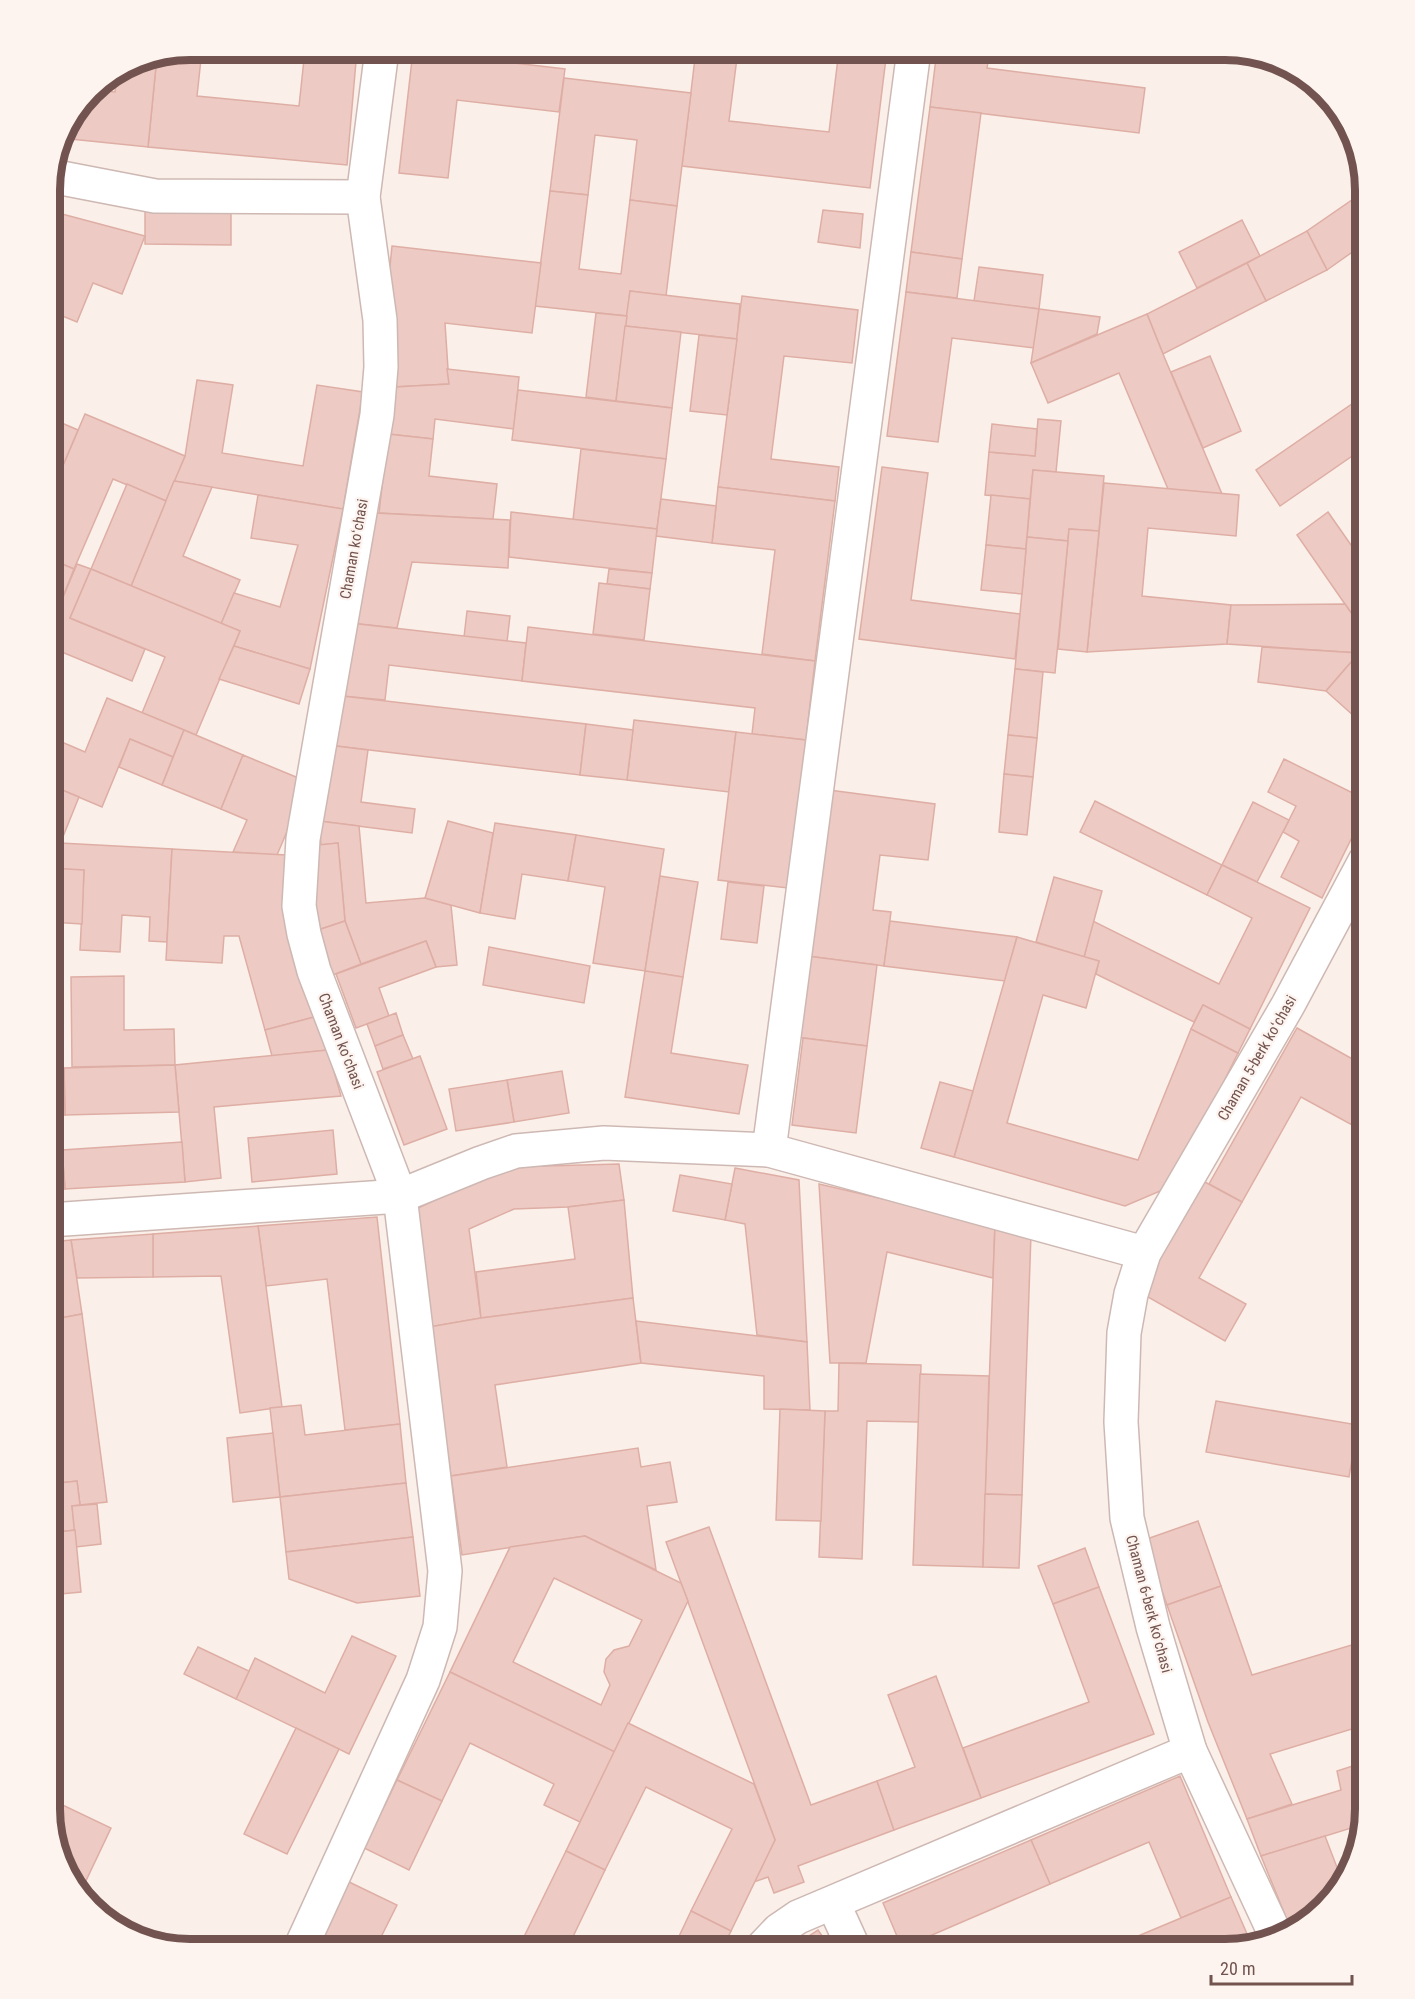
<svg xmlns="http://www.w3.org/2000/svg" width="1415" height="1999" viewBox="0 0 1415 1999" font-family="'Roboto Condensed',sans-serif">
<style>
.building{fill:#edcac3;stroke:#deaea5;stroke-width:1.5;fill-rule:evenodd}
.lines{fill:none;stroke-linecap:round;stroke-linejoin:round}
.minor-casing{stroke:#ceb8b3;stroke-width:36}
.minor{stroke:#fff;stroke-width:33}
.labels{text-anchor:middle;dominant-baseline:central;stroke-width:4.5;stroke-linejoin:round;paint-order:stroke}
.street-label{font-size:15px;fill:#72534f;stroke:#fdf4ef}
.rim{fill:none;stroke:#72534f;stroke-width:8}
</style>
<rect width="100%" height="100%" fill="#faf0e9"/>
<!-- building -->
<g class="building">
<polygon points="190,50 202,50 197,96 299,106 305,50 357,50 347,165 148,147 157,56"/>
<polygon points="696,50 738,50 729,121 829,132 839,50 887,50 870,188 682,166"/>
<polygon points="937,50 990,50 987,68 1145,88 1139,133 930,107"/>
<polygon points="413,51 565,69 559,112 457,100 448,178 399,173"/>
<polygon points="157,56 148,147 61,138 64,128 93,90 115,92 117,72 136,60"/>
<polygon points="564,78 691,93 677,206 630,200 637,140 595,135 588,195 550,191"/>
<polygon points="930,107 981,113 962,259 911,252"/>
<polygon points="550,191 588,195 579,269 621,274 630,200 677,206 666,296 630,291 627,316 535,306"/>
<polygon points="1365,191 1365,243 1327,270 1307,231"/>
<polygon points="145,202 231,210 231,245 145,244"/>
<polygon points="823,210 863,214 860,248 818,242"/>
<polygon points="50,211 62,214 50,244"/>
<polygon points="62,214 145,236 122,294 93,283 77,322 60,315 51,335 50,334 50,244"/>
<polygon points="1242,220 1260,256 1197,288 1179,252"/>
<polygon points="1307,231 1327,270 1266,301 1247,263"/>
<polygon points="392,246 541,263 532,333 445,323 449,384 394,387 389,276"/>
<polygon points="911,252 962,259 957,298 906,292"/>
<polygon points="1247,263 1266,301 1163,354 1147,314"/>
<polygon points="979,267 1043,275 1039,309 974,301"/>
<polygon points="630,291 740,304 737,339 625,326"/>
<polygon points="906,292 1039,309 1034,348 952,338 938,442 887,436"/>
<polygon points="742,296 858,310 852,363 784,356 771,459 839,467 835,501 718,487"/>
<polygon points="1039,309 1100,317 1097,334 1031,363"/>
<polygon points="596,313 627,316 616,401 586,397"/>
<polygon points="1147,314 1163,354 1222,494 1168,489 1119,373 1048,403 1031,363"/>
<polygon points="625,326 681,332 672,408 616,401"/>
<polygon points="699,335 737,339 727,415 690,411"/>
<polygon points="1210,356 1241,431 1203,448 1171,372"/>
<polygon points="447,369 519,377 514,429 435,419 433,439 388,434 394,387 449,384"/>
<polygon points="197,380 233,385 222,453 303,466 317,385 363,392 343,509 174,481 185,456"/>
<polygon points="518,390 672,408 666,459 512,440"/>
<polygon points="1365,395 1365,447 1280,506 1256,470"/>
<polygon points="85,414 185,456 166,501 113,479 74,569 50,559 50,496"/>
<polygon points="50,418 78,430 64,463 50,458"/>
<polygon points="1038,419 1061,421 1056,472 1033,470 1030,499 985,495 989,452 1035,456"/>
<polygon points="992,424 1037,429 1035,456 989,452"/>
<polygon points="388,434 433,439 429,476 497,484 493,519 379,513"/>
<polygon points="581,449 666,459 657,529 573,520"/>
<polygon points="882,467 928,473 911,600 1020,614 1015,659 859,639"/>
<polygon points="1033,470 1104,476 1099,531 1069,529 1068,541 1027,537"/>
<polygon points="174,481 212,487 183,556 240,580 221,624 131,586"/>
<polygon points="1104,483 1239,495 1236,536 1148,528 1142,596 1231,605 1227,644 1087,652"/>
<polygon points="127,484 166,501 131,586 91,569"/>
<polygon points="718,487 835,501 815,661 762,654 775,550 712,543"/>
<polygon points="258,495 343,509 310,669 234,646 240,631 221,624 234,593 280,607 298,545 251,538"/>
<polygon points="991,495 1030,499 1026,549 986,545"/>
<polygon points="661,499 716,506 712,543 656,536"/>
<polygon points="511,512 657,529 652,573 509,557"/>
<polygon points="1328,512 1365,565 1365,633 1297,535"/>
<polygon points="376,513 510,520 508,568 412,562 397,628 350,623"/>
<polygon points="1069,529 1099,531 1087,652 1058,649"/>
<polygon points="1027,537 1068,541 1055,673 1015,669"/>
<polygon points="986,545 1026,549 1022,594 981,590"/>
<polygon points="50,559 74,569 61,602 50,597"/>
<polygon points="77,564 91,569 70,618 145,649 132,681 57,650 50,667 50,597 61,602"/>
<polygon points="91,569 240,631 196,735 142,713 165,657 70,618"/>
<polygon points="609,569 652,573 650,589 607,584"/>
<polygon points="599,583 650,589 644,640 593,634"/>
<polygon points="1345,604 1365,633 1359,653 1227,644 1231,605"/>
<polygon points="467,611 510,616 507,642 464,637"/>
<polygon points="350,623 526,643 522,681 389,665 385,700 342,696"/>
<polygon points="528,627 815,661 806,740 752,734 755,708 522,681"/>
<polygon points="234,646 310,669 299,704 219,679"/>
<polygon points="1262,647 1359,653 1326,691 1258,682"/>
<polygon points="1359,653 1365,659 1365,706 1355,717 1326,691"/>
<polygon points="1015,669 1043,672 1037,738 1008,735"/>
<polygon points="342,696 586,724 580,775 336,746"/>
<polygon points="107,698 184,730 173,757 130,739 102,807 50,785 50,737 85,752"/>
<polygon points="634,720 736,732 729,792 627,780"/>
<polygon points="586,724 633,730 627,780 580,775"/>
<polygon points="184,730 243,755 221,809 162,785"/>
<polygon points="736,732 806,740 788,888 718,880"/>
<polygon points="1008,735 1037,738 1033,777 1004,774"/>
<polygon points="130,739 173,757 162,785 119,767"/>
<polygon points="328,745 368,750 361,802 415,809 412,833 319,821"/>
<polygon points="243,755 308,782 277,855 233,852 247,820 221,809"/>
<polygon points="1284,759 1365,799 1365,811 1322,898 1281,877 1299,841 1283,832 1296,806 1268,792"/>
<polygon points="1004,774 1033,777 1027,835 999,832"/>
<polygon points="50,785 79,797 50,869"/>
<polygon points="829,790 935,804 928,860 880,855 873,910 891,912 884,966 807,956"/>
<polygon points="1095,801 1222,865 1207,895 1080,832"/>
<polygon points="1253,802 1289,820 1257,882 1222,865"/>
<polygon points="319,821 359,826 366,903 425,898 451,905 457,965 436,967 426,941 361,964 345,921 338,843 321,845"/>
<polygon points="448,821 493,833 480,913 425,898"/>
<polygon points="495,823 576,835 568,881 522,874 515,919 480,913"/>
<polygon points="576,835 664,849 645,971 593,963 605,887 568,881"/>
<polygon points="60,843 172,849 167,942 149,941 150,917 122,915 120,952 80,950 84,870 50,869"/>
<polygon points="338,843 345,921 315,931 307,846"/>
<polygon points="172,849 286,855 283,889 318,1016 265,1030 239,936 224,936 222,963 166,960"/>
<polygon points="1222,865 1310,908 1250,1029 1203,1005 1194,1022 1096,974 1099,961 1084,957 1093,921 1219,984 1252,918 1207,895"/>
<polygon points="50,868 84,870 82,924 50,922"/>
<polygon points="660,876 698,882 683,977 645,971"/>
<polygon points="1054,877 1102,891 1084,957 1036,942"/>
<polygon points="728,882 764,886 757,943 721,939"/>
<polygon points="345,921 361,964 325,978 315,931"/>
<polygon points="890,921 1017,937 1005,981 884,966"/>
<polygon points="1017,937 1099,961 1086,1008 1043,995 1007,1123 1138,1160 1191,1029 1238,1053 1172,1186 1125,1206 954,1157"/>
<polygon points="426,941 436,967 379,988 389,1016 356,1028 336,974"/>
<polygon points="489,947 590,966 584,1003 483,985"/>
<polygon points="807,956 877,965 867,1046 796,1037"/>
<polygon points="645,971 683,977 671,1053 748,1065 739,1114 625,1097"/>
<polygon points="124,976 124,1030 174,1029 175,1065 72,1067 71,977"/>
<polygon points="1203,1005 1250,1029 1238,1053 1191,1029"/>
<polygon points="396,1013 403,1035 375,1046 367,1024"/>
<polygon points="318,1016 328,1050 272,1056 265,1030"/>
<polygon points="1297,1028 1365,1066 1365,1107 1354,1126 1301,1097 1242,1202 1209,1184"/>
<polygon points="403,1035 413,1059 383,1069 375,1046"/>
<polygon points="803,1038 867,1046 856,1133 792,1125"/>
<polygon points="328,1050 341,1096 214,1107 221,1178 185,1182 175,1065"/>
<polygon points="420,1056 447,1129 404,1145 377,1072"/>
<polygon points="175,1065 179,1112 65,1115 64,1068"/>
<polygon points="50,1068 64,1068 65,1115 50,1115"/>
<polygon points="562,1071 569,1113 514,1122 507,1080"/>
<polygon points="507,1080 514,1122 456,1131 449,1089"/>
<polygon points="940,1082 973,1091 954,1157 921,1148"/>
<polygon points="1365,1107 1365,1131 1354,1126"/>
<polygon points="333,1130 337,1174 252,1182 248,1138"/>
<polygon points="182,1142 185,1182 65,1189 62,1150"/>
<polygon points="50,1150 62,1150 65,1189 50,1190"/>
<polygon points="619,1164 624,1200 568,1207 514,1209 469,1229 481,1318 429,1327 412,1211 504,1167"/>
<polygon points="735,1168 799,1180 807,1342 757,1335 745,1224 725,1220"/>
<polygon points="680,1175 732,1184 725,1220 673,1211"/>
<polygon points="1203,1181 1242,1202 1199,1278 1246,1304 1225,1341 1141,1293"/>
<polygon points="819,1184 995,1225 993,1278 887,1252 866,1363 830,1363"/>
<polygon points="624,1200 633,1298 481,1318 476,1272 575,1259 568,1207"/>
<polygon points="377,1217 400,1424 345,1430 327,1279 266,1286 258,1226"/>
<polygon points="995,1225 1031,1234 1022,1495 985,1494"/>
<polygon points="258,1226 282,1407 240,1413 221,1276 153,1277 153,1234"/>
<polygon points="153,1234 153,1277 77,1278 71,1240"/>
<polygon points="71,1240 82,1314 50,1320 50,1242"/>
<polygon points="633,1298 641,1363 495,1385 507,1467 451,1476 429,1327 481,1318"/>
<polygon points="82,1314 107,1502 80,1505 77,1481 50,1484 50,1320"/>
<polygon points="636,1321 807,1342 810,1410 764,1409 764,1376 641,1363"/>
<polygon points="839,1363 921,1365 919,1422 867,1421 862,1559 819,1557 825,1411 838,1411"/>
<polygon points="920,1374 989,1376 983,1567 913,1565"/>
<polygon points="1216,1401 1358,1425 1349,1477 1206,1452"/>
<polygon points="301,1405 305,1435 400,1424 406,1483 280,1497 270,1408"/>
<polygon points="780,1409 825,1411 821,1521 776,1520"/>
<polygon points="273,1433 280,1497 233,1502 227,1438"/>
<polygon points="638,1448 641,1467 670,1462 677,1502 647,1506 656,1570 585,1536 462,1555 451,1476"/>
<polygon points="77,1481 80,1505 72,1506 75,1530 50,1533 50,1484"/>
<polygon points="406,1483 413,1537 286,1552 280,1497"/>
<polygon points="985,1494 1022,1495 1019,1568 983,1567"/>
<polygon points="97,1504 101,1544 76,1547 72,1506"/>
<polygon points="1198,1521 1221,1586 1167,1605 1144,1540"/>
<polygon points="709,1527 811,1805 877,1781 894,1830 798,1866 804,1882 774,1893 768,1877 754,1882 775,1840 666,1542"/>
<polygon points="75,1530 81,1592 50,1595 50,1533"/>
<path d="M585,1536L681,1583L688,1601L615,1752L450,1672L510,1547ZM554,1578L642,1620L629,1646L614,1650L606,1659L604,1672L610,1685L601,1705L513,1662Z"/>
<polygon points="413,1537 420,1596 357,1603 289,1579 286,1552"/>
<polygon points="1085,1548 1099,1587 1053,1604 1038,1566"/>
<polygon points="1221,1586 1252,1675 1365,1641 1365,1725 1270,1754 1292,1804 1247,1819 1208,1722 1167,1605"/>
<polygon points="1099,1587 1154,1734 981,1798 963,1748 1089,1702 1053,1604"/>
<polygon points="352,1636 396,1656 349,1754 236,1699 255,1658 325,1693"/>
<polygon points="198,1647 249,1671 236,1699 184,1674"/>
<polygon points="450,1672 615,1752 580,1822 544,1805 554,1784 470,1743 442,1801 397,1780"/>
<polygon points="936,1676 981,1798 894,1830 877,1781 915,1767 888,1695"/>
<polygon points="628,1723 754,1784 775,1840 731,1931 691,1911 732,1829 646,1787 605,1870 566,1851"/>
<polygon points="296,1728 339,1749 287,1854 244,1834"/>
<polygon points="1365,1762 1365,1810 1361,1825 1261,1856 1247,1819 1341,1790 1337,1771"/>
<polygon points="1180,1776 1231,1897 1181,1918 1149,1842 1050,1884 1031,1840"/>
<polygon points="397,1780 442,1801 409,1870 364,1848"/>
<polygon points="50,1799 111,1828 83,1887 68,1880 50,1810"/>
<polygon points="1325,1836 1343,1883 1296,1931 1292,1932 1261,1856"/>
<polygon points="1031,1840 1050,1884 902,1948 883,1903"/>
<polygon points="566,1851 605,1870 567,1949 518,1949"/>
<polygon points="347,1881 397,1905 375,1949 314,1949"/>
<polygon points="1231,1897 1251,1943 1226,1949 1107,1949"/>
<polygon points="691,1911 731,1931 722,1949 673,1949"/>
<polygon points="818,1930 831,1949 789,1949"/>
</g>
<g class="lines">
<defs>
<g id="minor">
<polyline points="51,176 155,196 363,197"/>
<polyline points="769,1150 914,50"/>
<polyline points="50,1220 400,1196 481,1163 516,1151 604,1143 769,1150 1144,1253"/>
<polyline points="833,1903 854,1949"/>
<polyline points="1276,1936 1190,1751 1153,1627 1127,1518 1121,1422 1124,1333 1131,1294 1144,1253 1288,1005 1365,861"/>
<polyline points="300,1949 423,1680 440,1627 445,1571 400,1196 314,971 304,934 299,906 303,839 377,415 381,367 380,320 363,197 382,50"/>
<polyline points="761,1949 779,1930 798,1917 1190,1751"/>
</g>
</defs>
<!-- minor casing -->
<use href="#minor" class="minor-casing"/>
<!-- minor -->
<use href="#minor" class="minor"/>
</g>
<g class="labels">
<!-- street labels -->
<g class="street-label">
<text transform="translate(354 549) rotate(-80)">Chaman koʻchasi</text>
<text transform="translate(341 1041) rotate(69)">Chaman koʻchasi</text>
<text transform="translate(1257 1058) rotate(-60)">Chaman 5-berk koʻchasi</text>
<text transform="translate(1149 1604) rotate(75)">Chaman 6-berk koʻchasi</text>
</g>
</g>
<!-- crop -->
<path d="M0 0H1415V1999H0ZM190 60H1225A130 130 0 0 1 1355 190V1809A130 130 0 0 1 1225 1939H190A130 130 0 0 1 60 1809V190A130 130 0 0 1 190 60Z" fill="#fdf4ef" fill-rule="evenodd"/>
<path class="rim" d="M190 60H1225A130 130 0 0 1 1355 190V1809A130 130 0 0 1 1225 1939H190A130 130 0 0 1 60 1809V190A130 130 0 0 1 190 60Z"/>
<!-- scale -->
<path d="M1211 1975v9h141v-9" fill="none" stroke="#72534f" stroke-width="3"/>
<text x="1220" y="1975" font-size="18" fill="#72534f" stroke="#fdf4ef" stroke-width="4.5" paint-order="stroke">20 m</text>
</svg>
